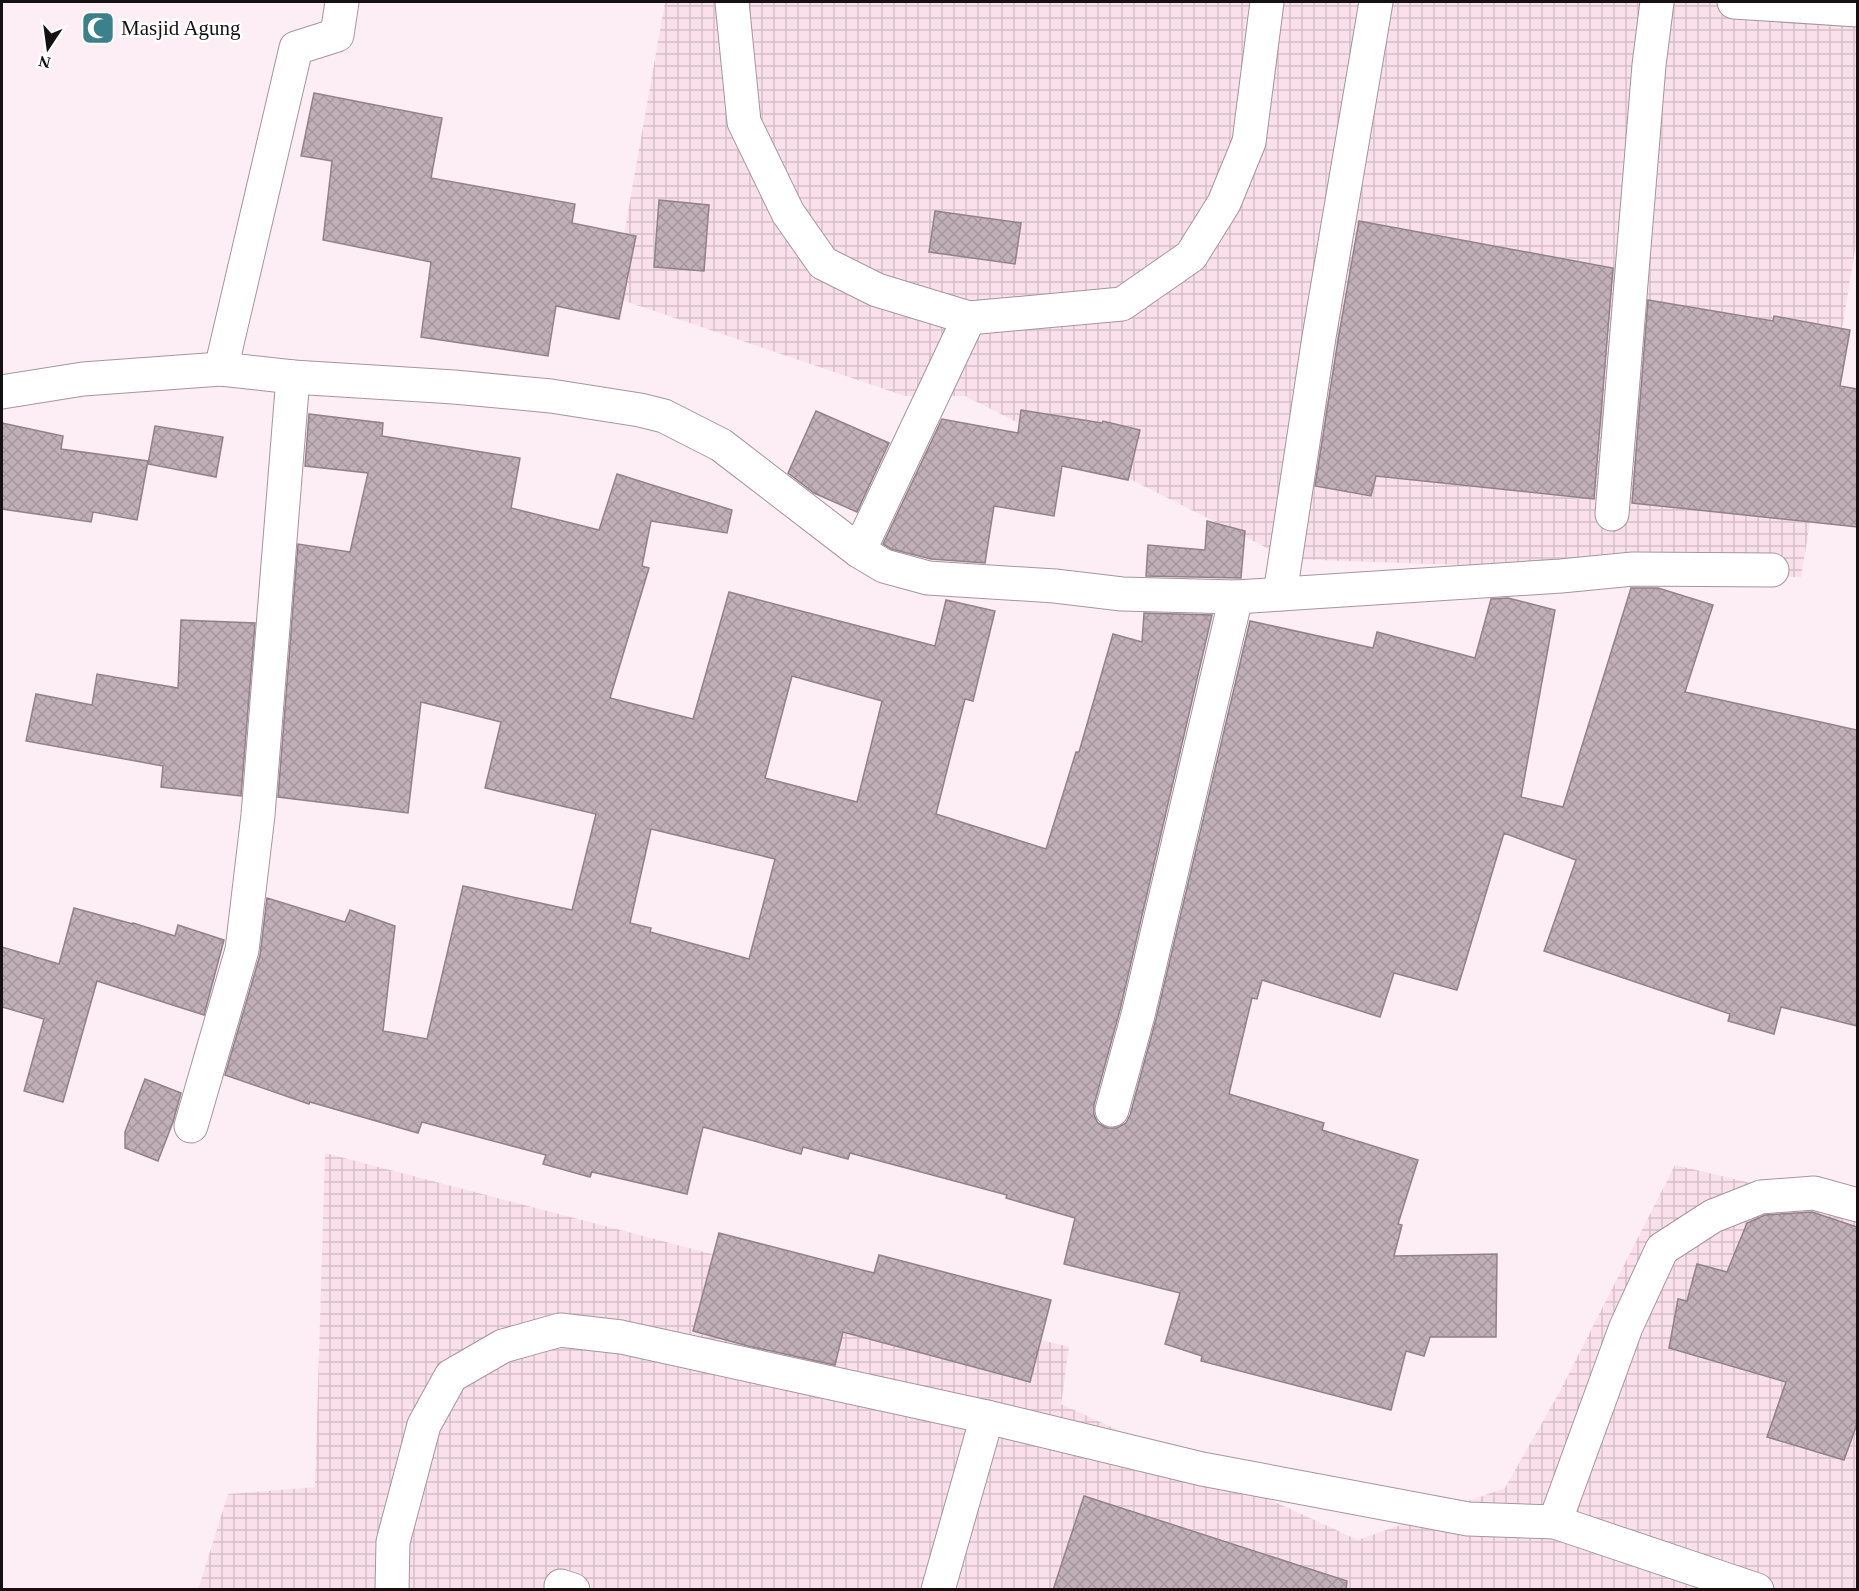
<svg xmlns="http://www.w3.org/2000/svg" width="1859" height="1591" viewBox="0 0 1859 1591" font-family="'Times New Roman',serif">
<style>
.industrial{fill:url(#industrial-grid)}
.building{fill:url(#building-cross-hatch);stroke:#928189;stroke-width:1.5;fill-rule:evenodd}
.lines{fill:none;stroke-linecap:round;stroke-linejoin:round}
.minor-casing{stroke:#a5959c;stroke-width:35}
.highway-casing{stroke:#a5959c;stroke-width:35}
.minor{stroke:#fff;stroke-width:33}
.highway{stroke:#fff;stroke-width:33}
.labels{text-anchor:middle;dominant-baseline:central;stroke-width:5;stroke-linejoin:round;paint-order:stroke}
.poi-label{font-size:21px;fill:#151012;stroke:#fff;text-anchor:start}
</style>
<defs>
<pattern id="industrial-grid" width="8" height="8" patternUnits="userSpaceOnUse" patternTransform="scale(1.5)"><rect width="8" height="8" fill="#fae0eb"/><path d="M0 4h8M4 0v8" fill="none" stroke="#d5bfc8"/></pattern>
<pattern id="building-cross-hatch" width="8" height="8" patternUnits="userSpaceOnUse" patternTransform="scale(1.5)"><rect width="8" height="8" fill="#c0afb7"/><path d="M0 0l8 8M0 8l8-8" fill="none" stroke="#a4969c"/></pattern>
</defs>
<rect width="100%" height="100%" fill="#fdeef5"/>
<!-- industrial -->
<g class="industrial">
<polygon points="665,2 1857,2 1857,238 1801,577 1289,559 965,396 905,396 613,297"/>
<polygon points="325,1153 1069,1347 1061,1404 1358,1540 1505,1488 1559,1393 1675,1165 1857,1208 1857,1589 198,1590 228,1494 315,1487"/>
</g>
<!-- building -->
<g class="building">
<polygon points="314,93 442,118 431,178 575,204 572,223 636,236 619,319 556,306 548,356 421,337 431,262 323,240 332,161 301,156"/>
<polygon points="659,200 709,205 704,271 654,267"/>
<polygon points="935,211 1021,223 1015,264 929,252"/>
<polygon points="1359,221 1613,268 1594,499 1376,476 1371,496 1315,486 1338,340"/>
<polygon points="1648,300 1773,321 1774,316 1850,330 1840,386 1857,389 1857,527 1632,503"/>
<polygon points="1021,410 1102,423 1103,421 1140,430 1128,480 1062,466 1054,516 994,506 985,563 931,559 891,549 883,544 942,419 1018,433"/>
<polygon points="816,411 889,443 857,512 814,493 788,473"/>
<path d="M309,414L383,423L382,436L520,458L511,508L599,530L617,474L732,510L727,533L651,521L642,566L649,568L610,698L693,719L729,592L935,646L946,600L995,611L973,701L965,699L936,814L1046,849L1076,752H1079L1113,634L1142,642L1144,613L1212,615L1120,1010L1094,1105V1115L1098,1123L1107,1128H1117L1126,1123L1130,1115L1156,1019L1250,621L1373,648L1377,632L1475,658L1491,599L1508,598L1555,610L1521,797L1563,807L1631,588H1658L1713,605L1685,692L1857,730V1026L1781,1007L1774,1034L1728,1021L1730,1014L1544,951L1576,860L1504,833L1457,990L1394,973L1380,1017L1262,980L1257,999L1252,998L1229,1094L1324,1123L1322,1130L1418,1160L1398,1224L1402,1225L1394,1256L1497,1254L1496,1337H1430L1424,1356L1406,1351L1391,1410L1201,1361L1202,1356L1165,1344L1180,1293L1064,1264L1075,1218L1006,1198L1007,1195L850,1153L848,1159L803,1147L801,1154L703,1127L687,1194L592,1172L590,1177L543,1164L546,1155L422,1122L418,1133L310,1102L309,1104L225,1075L260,955L267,898L345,922L350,910L395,926L383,1031L427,1039L463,886L572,910L596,814L485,788L501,722L421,702L408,813L278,797L298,544L350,552L368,473L305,466ZM792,676L882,701L857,802L765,778ZM651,829L775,859L749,959L650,932L651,928L630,923Z"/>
<polygon points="2,423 63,436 61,449 148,461 137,520 93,512 91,522 2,509"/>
<polygon points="155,426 223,437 216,477 148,464"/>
<polygon points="1207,521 1245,531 1241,578 1146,576 1148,545 1205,550"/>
<polygon points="181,620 255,623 241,796 161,787 163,766 26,741 36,694 92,705 97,674 178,688"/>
<polygon points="74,908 133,924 133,923 175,936 178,925 224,940 204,1015 97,981 63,1102 24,1091 44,1019 2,1007 2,947 59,964"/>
<polygon points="145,1079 181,1093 173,1122 158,1161 125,1148 125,1132"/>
<polygon points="1812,1212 1857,1227 1857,1424 1844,1460 1767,1437 1786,1382 1669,1348 1678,1299 1687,1301 1697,1264 1727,1272 1747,1223 1765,1215"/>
<polygon points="719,1233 874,1273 879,1255 1051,1300 1030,1382 843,1332 835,1365 748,1346 693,1331"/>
<polygon points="1084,1496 1347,1581 1346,1590 1053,1590"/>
</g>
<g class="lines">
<defs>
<g id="minor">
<polyline points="732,2 744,122 788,213 823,263 877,290 969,318 1122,304 1191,256 1224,203 1249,142 1267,2"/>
<polyline points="221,369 296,48 337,35 342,2"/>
<polyline points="2,392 83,379 221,369 293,377 454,387 551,396 640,410 664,416 721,445 859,551 884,566 928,578 1055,586 1122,594 1236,597 1561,576 1633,569 1772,570"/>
<polyline points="1612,514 1649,65 1657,2"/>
<polyline points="859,551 969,318"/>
<polyline points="1280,594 1319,337 1376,2"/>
<polyline points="1112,1110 1138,1015 1236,597"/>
<polyline points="191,1126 242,950 258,815 293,377"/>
<polyline points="1555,1522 1626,1327 1662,1249 1713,1216 1761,1197 1814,1193 1858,1205"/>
<polyline points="561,1586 573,1590"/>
<polyline points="392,1590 393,1542 424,1425 451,1376 503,1346 560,1330 621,1337 987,1417 1202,1469 1468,1519 1555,1522 1757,1590"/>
<polyline points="938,1590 987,1417"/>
</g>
<polyline id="highway" points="1734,2 1858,10"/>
</defs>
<!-- minor casing -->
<use href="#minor" class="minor-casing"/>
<!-- highway casing -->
<use href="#highway" class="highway-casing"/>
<!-- minor -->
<use href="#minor" class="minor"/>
<!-- highway -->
<use href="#highway" class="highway"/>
</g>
<!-- icons -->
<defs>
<symbol id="mosque-square" viewBox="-11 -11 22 22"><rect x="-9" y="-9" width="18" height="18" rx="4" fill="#3a818b" stroke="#fff"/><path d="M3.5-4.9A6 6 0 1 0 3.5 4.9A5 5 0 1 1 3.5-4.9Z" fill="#fff"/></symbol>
</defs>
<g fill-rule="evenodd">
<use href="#mosque-square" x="79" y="9" width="38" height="38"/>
</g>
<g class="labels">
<!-- poi labels -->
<g class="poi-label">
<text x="121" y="28">Masjid Agung</text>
</g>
</g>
<!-- border -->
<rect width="1859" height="1591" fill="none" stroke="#151012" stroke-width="6"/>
<!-- north arrow -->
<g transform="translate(48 48) rotate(193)" stroke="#ffffff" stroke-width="4.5" paint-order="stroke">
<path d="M0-4.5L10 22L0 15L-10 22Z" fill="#151012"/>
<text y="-9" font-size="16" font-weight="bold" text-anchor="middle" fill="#151012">N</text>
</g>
</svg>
